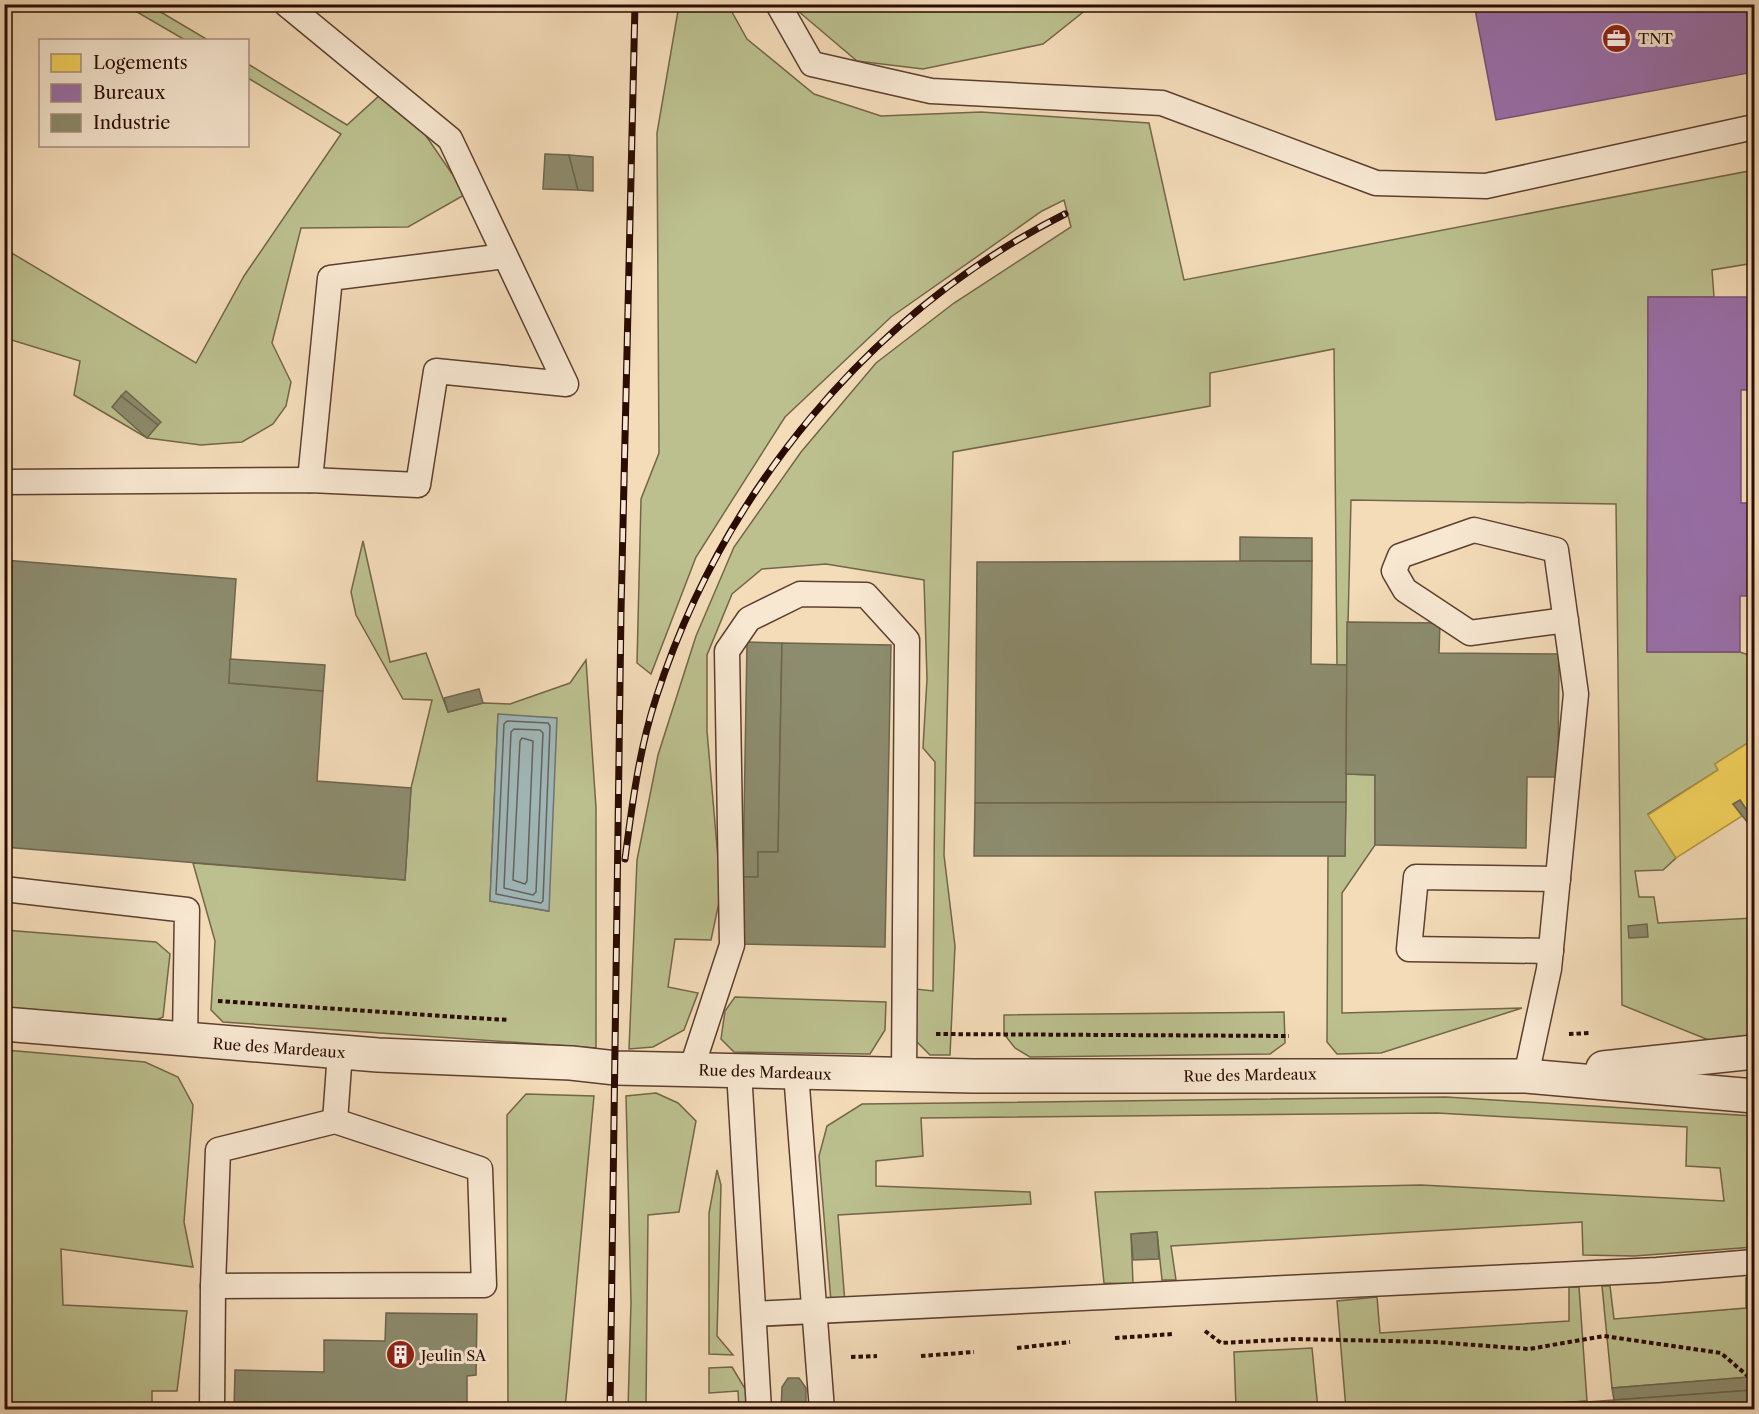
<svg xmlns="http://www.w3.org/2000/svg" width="1759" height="1414" viewBox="0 0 1759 1414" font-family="'Libre Caslon Text',serif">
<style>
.green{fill:#bcc08f;stroke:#736648;stroke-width:1.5;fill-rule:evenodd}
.water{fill:#a0b9ba;stroke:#717370;stroke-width:1.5}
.homes{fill:#f6d55c;stroke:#b99840;stroke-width:1.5}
.offices{fill:#9970ab;stroke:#785278;stroke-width:1.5}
.industry{fill:#8c8c6e;stroke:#6f654d;stroke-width:1.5}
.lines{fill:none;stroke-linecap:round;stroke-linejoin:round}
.shore{stroke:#65625d;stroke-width:1.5}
.service-casing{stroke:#5c3f2e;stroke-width:27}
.minor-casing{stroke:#5c3f2e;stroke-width:36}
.path{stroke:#2a0b00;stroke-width:4;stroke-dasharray:4.5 3;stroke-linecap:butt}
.service{stroke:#f8e8d2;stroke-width:24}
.minor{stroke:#f8e8d2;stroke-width:33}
.rail-casing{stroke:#2a0b00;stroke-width:7}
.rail{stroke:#f8e8d2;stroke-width:4.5;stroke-dasharray:14;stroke-linecap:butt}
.labels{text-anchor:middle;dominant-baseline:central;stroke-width:6;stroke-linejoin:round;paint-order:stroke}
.poi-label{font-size:15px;fill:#2a0b00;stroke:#f8e8d2;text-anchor:start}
.street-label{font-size:15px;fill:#2a0b00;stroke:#f8e8d2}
</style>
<rect width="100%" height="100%" fill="#f4dcb9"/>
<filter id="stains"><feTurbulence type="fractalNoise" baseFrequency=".00333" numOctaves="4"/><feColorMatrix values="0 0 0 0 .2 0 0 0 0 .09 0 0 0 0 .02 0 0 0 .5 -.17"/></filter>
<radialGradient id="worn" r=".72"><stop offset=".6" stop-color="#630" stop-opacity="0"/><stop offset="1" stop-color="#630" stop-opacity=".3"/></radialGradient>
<!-- green -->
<g class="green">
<polygon points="125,5 149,5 208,40 185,40"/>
<polygon points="679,5 728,5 747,39 814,94 881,116 981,112 1149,123 1184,280 1754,170 1754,263 1712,270 1714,297 1648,297 1647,652 1740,652 1754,657 1754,739 1715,764 1718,770 1648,814 1676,858 1663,870 1635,871 1639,897 1654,897 1658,923 1754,918 1754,1040 1716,1043 1622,1005 1616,504 1351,500 1347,665 1337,665 1334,349 1210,373 1210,406 953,452 944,855 955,946 950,1055 930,1055 916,1041 916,989 933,991 935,762 923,748 927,679 924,580 826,564 762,569 732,594 707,655 707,731 721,893 711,940 675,939 668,987 698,993 684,1030 653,1047 629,1049 637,860 658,755 696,636 734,547 801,452 876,363 954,303 1071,227 1064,200 1042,211 891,317 785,417 696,557 651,674 637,663 641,499 659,453 657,133"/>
<polygon points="825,5 825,4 1092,5 1043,44 923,69 857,61 798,11"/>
<polygon points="248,64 347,125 391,85 466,194 408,227 301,228 272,343 291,382 286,406 273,424 242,442 201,445 147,438 74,395 80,361 5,338 5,249 196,363 244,276 341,134 248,78"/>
<path d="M363,541L390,662L426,653L448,712L483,703L510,704L570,683L586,660L596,808V1048L223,1022L211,1010L215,941L193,863L405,880L411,788L432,700L403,699L356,615L351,592ZM498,715L556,718L548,911L490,901Z"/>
<polygon points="1346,774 1375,775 1375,845 1342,893 1342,1013 1522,1008 1381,1053 1337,1054 1327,1042 1328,856 1345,856"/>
<polygon points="4,930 156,942 170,954 163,1017 150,1023 5,1007"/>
<polygon points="735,997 886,1002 885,1030 870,1054 734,1052 721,1039 725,1011"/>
<polygon points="1284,1012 1285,1043 1270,1054 1030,1057 1015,1048 1004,1034 1004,1015"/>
<polygon points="5,1050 145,1062 178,1077 193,1105 184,1222 193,1267 61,1249 63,1305 187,1311 177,1391 152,1391 152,1409 5,1409"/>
<polygon points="656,1093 678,1103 696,1121 679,1212 648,1215 646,1405 679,1409 628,1409 631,1302 626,1096"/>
<polygon points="526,1094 594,1096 565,1409 508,1409 507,1115"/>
<polygon points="1446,1097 1754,1116 1754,1247 1634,1256 1583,1255 1582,1222 1171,1246 1176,1280 1162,1280 1157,1232 1131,1234 1133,1284 1104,1283 1095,1192 1421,1185 1724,1201 1720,1168 1686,1166 1687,1127 1437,1113 921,1118 923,1156 876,1161 876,1186 1030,1192 1031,1204 838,1215 845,1303 831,1302 819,1156 827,1126 862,1104"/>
<polygon points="717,1170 721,1185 717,1336 733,1355 709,1354 709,1213"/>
<polygon points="1746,1278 1754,1278 1754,1377 1612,1388 1602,1286 1610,1286 1614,1319 1746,1308"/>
<polygon points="1569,1287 1579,1287 1587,1401 1459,1409 1346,1409 1337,1301 1377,1297 1380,1333 1569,1321"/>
<polygon points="1312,1348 1318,1409 1204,1409 1236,1407 1234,1352"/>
<polygon points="732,1367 747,1392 750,1409 739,1409 738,1391 709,1393 709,1368"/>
</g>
<!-- water -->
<polygon class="water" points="498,714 557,718 549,911 490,901"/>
<!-- homes -->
<polygon class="homes" points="1754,739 1754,803 1746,809 1740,800 1733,804 1742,816 1676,858 1648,815 1718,770 1715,764"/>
<!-- offices -->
<g class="offices">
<polygon points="1474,4 1754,4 1754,72 1496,120"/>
<polygon points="1648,297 1754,297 1754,390 1741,390 1741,503 1754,503 1754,596 1740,596 1740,652 1647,652"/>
</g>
<!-- industry -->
<g class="industry">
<polygon points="545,154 569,155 578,190 543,189"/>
<polygon points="569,155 593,157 593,191 578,190"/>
<polygon points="126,391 161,422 158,425 121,396"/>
<polygon points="121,396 158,425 147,438 112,407"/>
<polygon points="1240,537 1312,538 1312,561 1240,561"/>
<polygon points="4,560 236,579 229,683 323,691 317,781 411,788 405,880 4,847"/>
<polygon points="1312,561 1311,664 1347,665 1346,802 975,803 977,562"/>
<polygon points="1347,622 1440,623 1439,653 1559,654 1558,777 1527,777 1526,848 1375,845 1375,775 1346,774"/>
<polygon points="747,642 782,643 778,852 758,852 758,877 743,877"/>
<polygon points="782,643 891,645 885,947 742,944 743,877 758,877 758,852 778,852"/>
<polygon points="230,659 325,665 323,691 229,683"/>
<polygon points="479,689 483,703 448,712 444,698"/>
<polygon points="1740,800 1746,809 1750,806 1754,809 1754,821 1748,823 1733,804"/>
<polygon points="1346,802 1345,856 974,856 975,803"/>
<polygon points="1647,924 1648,937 1629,938 1628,926"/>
<polygon points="1157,1232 1159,1259 1133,1260 1131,1234"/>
<polygon points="386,1313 477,1314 476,1375 467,1376 467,1410 234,1410 235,1370 324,1372 324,1340 385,1341"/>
<polygon points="1749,1377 1754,1377 1754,1390 1614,1400 1612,1388"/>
<polygon points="788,1378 799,1378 806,1388 806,1410 781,1410 782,1387"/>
<polygon points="1754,1390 1754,1410 1614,1410 1614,1400"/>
<polygon points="1614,1400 1614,1410 1588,1410 1587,1402"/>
<polygon points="1587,1401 1588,1410 1459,1410"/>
</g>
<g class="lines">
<!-- shore -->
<g class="shore">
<polygon points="507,721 548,723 550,726 543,901 541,903 496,894 504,724"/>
<polygon points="514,729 540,730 543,733 536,892 533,895 504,888 511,732"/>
<polygon points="522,738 533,741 527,881 525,884 513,880 520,741"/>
</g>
<defs>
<g id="service">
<polyline points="778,4 812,64 931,91 1162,103 1376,183 1486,186 1754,127"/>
<polyline points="310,480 330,278 505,256"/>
<polyline points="4,482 310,480 418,485 436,371 566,384 450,139 286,4"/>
<polyline points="4,889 187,910 185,1041"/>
<polyline points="1551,951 1409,949 1416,877 1558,879"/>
<polyline points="691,1070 732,945 727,651 749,619 800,594 866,595 907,640 904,1076"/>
<polyline points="739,1071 759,1410"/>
<polyline points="796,1073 822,1410"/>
<polyline points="1526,1076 1549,969 1576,694 1556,550 1474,530 1400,556 1394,571 1405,590 1470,633 1566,620"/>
<polygon points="335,1121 480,1169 484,1285 213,1286 218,1150"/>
<polyline points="335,1121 340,1052"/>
<polyline points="754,1314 1657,1270 1754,1262"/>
<polyline points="212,1410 213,1286"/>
</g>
<g id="minor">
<polyline points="4,1024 378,1055 571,1063 616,1068 973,1076 1526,1076 1754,1096"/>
<polyline points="1603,1068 1754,1052"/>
</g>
</defs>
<!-- service casing -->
<use href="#service" class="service-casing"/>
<!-- minor casing -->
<use href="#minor" class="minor-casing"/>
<!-- path -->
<g class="path">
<polyline points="218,1001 457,1017"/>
<polyline points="457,1017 509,1020"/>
<polyline points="936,1034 1289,1036"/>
<polyline points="1569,1034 1589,1033"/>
<polyline points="1205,1331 1221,1343 1296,1339 1434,1342 1529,1349 1604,1336 1721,1353 1749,1377"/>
<polyline points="1115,1338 1173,1334"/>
<polyline points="1017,1348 1070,1342"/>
<polyline points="921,1356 974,1352"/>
<polyline points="851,1357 877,1356"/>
</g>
<!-- service -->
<use href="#service" class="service"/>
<!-- minor -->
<use href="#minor" class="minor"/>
<defs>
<g id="rail">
<path d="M625,859C632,805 639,750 656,698C722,493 870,312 1065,214"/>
<polyline points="610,1410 621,612 635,4"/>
</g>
</defs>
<!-- rail casing -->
<use href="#rail" class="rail-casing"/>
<!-- rail -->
<use href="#rail" class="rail"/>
</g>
<!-- icons -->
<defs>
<symbol id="office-disc" viewBox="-11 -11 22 22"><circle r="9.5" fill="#8f2418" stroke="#f8e8d2"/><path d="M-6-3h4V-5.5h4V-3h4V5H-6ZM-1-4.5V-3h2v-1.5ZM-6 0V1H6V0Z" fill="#fff"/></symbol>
<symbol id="building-disc" viewBox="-11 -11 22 22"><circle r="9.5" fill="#8f2418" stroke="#f8e8d2"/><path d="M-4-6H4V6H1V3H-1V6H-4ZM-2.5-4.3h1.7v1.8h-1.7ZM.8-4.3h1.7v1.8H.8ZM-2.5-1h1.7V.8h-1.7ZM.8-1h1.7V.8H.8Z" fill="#fff"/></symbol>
</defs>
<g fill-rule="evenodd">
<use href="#office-disc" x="1600" y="22" width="33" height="33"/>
<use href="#building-disc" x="384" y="1338" width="33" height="33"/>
</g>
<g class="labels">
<!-- poi labels -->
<g class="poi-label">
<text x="1638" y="38">TNT</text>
<text x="421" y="1355">Jeulin SA</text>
</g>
<!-- street labels -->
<g class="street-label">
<text transform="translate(279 1048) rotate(4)">Rue des Mardeaux</text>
<text transform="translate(765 1072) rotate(2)">Rue des Mardeaux</text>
<text transform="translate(1250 1075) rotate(-1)">Rue des Mardeaux</text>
</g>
</g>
<!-- margin -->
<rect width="1759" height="1414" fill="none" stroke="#f4dcb9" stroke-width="24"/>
<rect x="6" y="6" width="1747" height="1402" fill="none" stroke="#2a0b00" stroke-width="3"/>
<rect x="12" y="12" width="1735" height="1390" fill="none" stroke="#2a0b00" stroke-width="1.5"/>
<!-- legend -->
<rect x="39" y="39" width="210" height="108" fill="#f8e8d2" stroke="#a6907e" stroke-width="1.5"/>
<rect x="51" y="54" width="30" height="18" fill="#f6d55c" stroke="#a6907e" stroke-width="1.5"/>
<text x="93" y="69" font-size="18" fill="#2a0b00">Logements</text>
<rect x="51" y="84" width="30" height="18" fill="#9970ab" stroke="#a6907e" stroke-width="1.5"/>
<text x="93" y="99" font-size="18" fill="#2a0b00">Bureaux</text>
<rect x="51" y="114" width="30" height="18" fill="#8c8c6e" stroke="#a6907e" stroke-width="1.5"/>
<text x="93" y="129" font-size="18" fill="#2a0b00">Industrie</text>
<rect width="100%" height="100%" filter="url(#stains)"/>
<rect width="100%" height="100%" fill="url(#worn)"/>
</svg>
